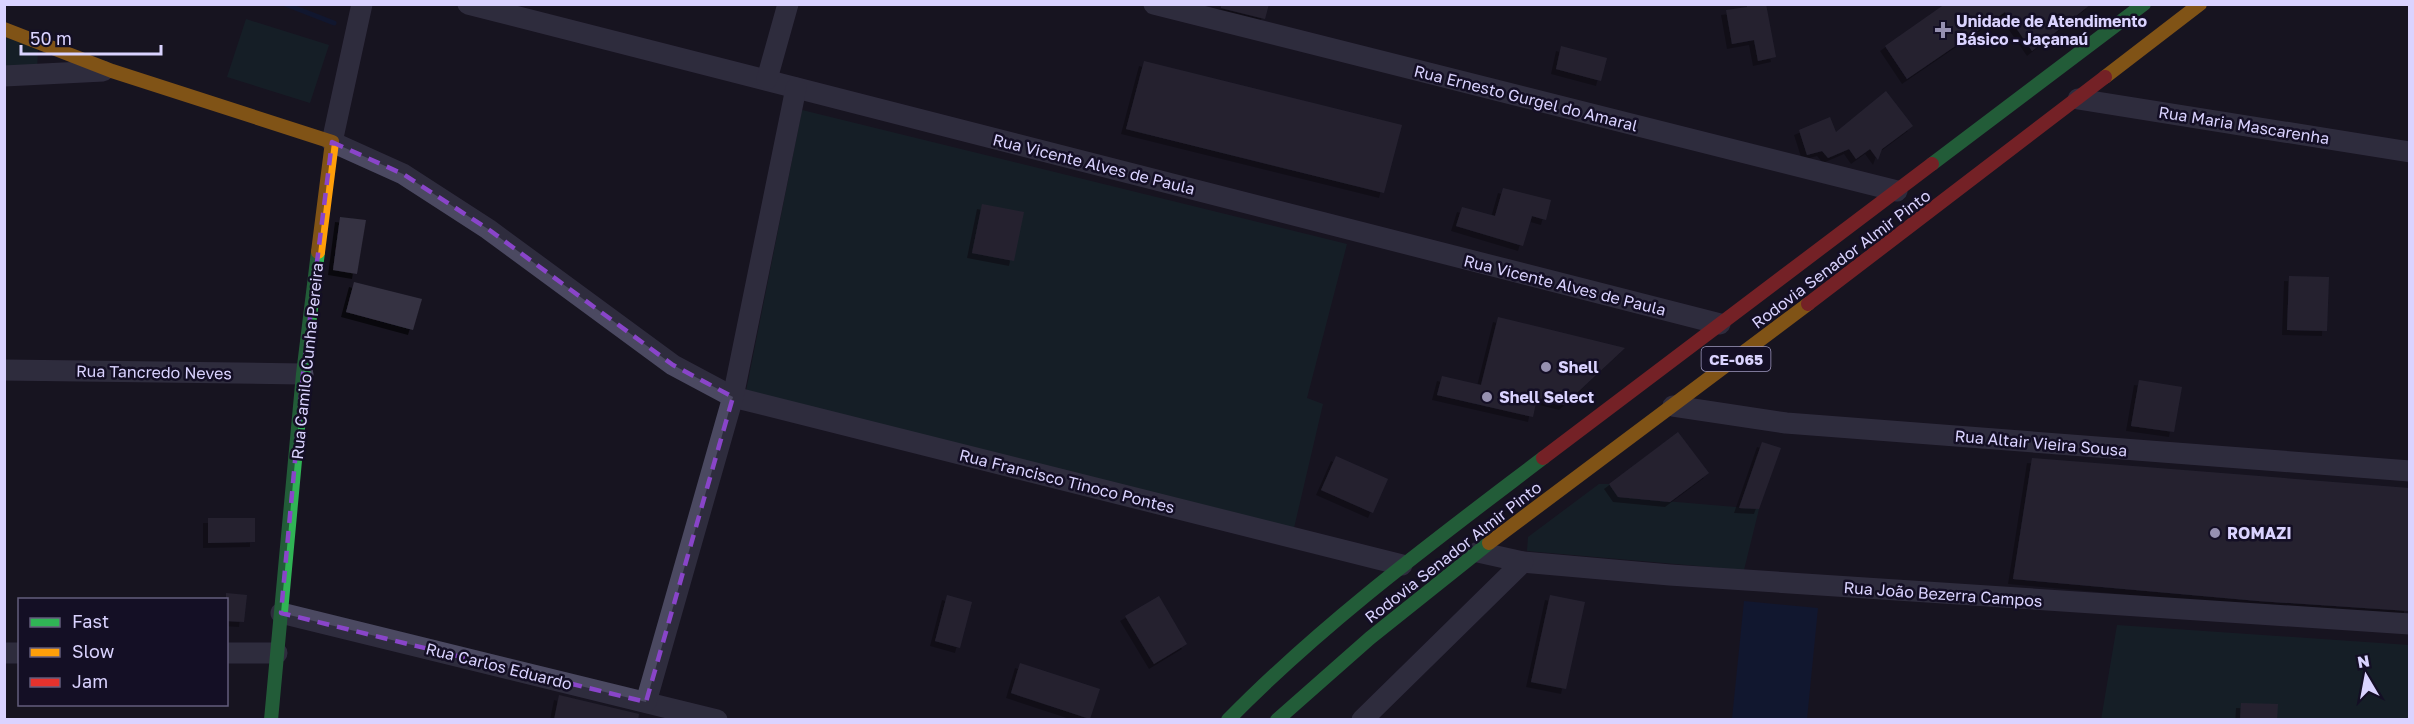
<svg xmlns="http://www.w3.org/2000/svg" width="2414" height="724" viewBox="0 0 2414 724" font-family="'Golos Text',sans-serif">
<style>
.green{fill:#132b2d}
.water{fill:#0b1b40}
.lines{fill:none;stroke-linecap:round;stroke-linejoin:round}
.stream{stroke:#0b1b40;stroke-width:5}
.building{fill:#353242;filter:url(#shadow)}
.street{stroke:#4b4961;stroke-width:21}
.fast{stroke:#30b455;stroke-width:14}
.slow{stroke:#ff9f0a;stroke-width:14}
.jam{stroke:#e5322d;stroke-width:14}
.marked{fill:none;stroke:#8945c9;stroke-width:4.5;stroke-dasharray:12 8;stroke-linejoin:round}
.poi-dot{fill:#9690b1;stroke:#140f25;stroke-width:2}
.labels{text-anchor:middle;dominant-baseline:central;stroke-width:5;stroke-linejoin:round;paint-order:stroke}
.shield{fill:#140f25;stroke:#9f98be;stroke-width:1.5}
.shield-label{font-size:15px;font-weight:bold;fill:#dad3ff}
.poi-label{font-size:16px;font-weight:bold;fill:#dad3ff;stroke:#140f25;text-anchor:start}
.street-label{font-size:16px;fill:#dad3ff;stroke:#140f25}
</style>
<defs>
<filter id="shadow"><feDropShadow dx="-5" dy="5" stdDeviation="0" flood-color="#0009"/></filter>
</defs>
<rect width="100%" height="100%" fill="#171420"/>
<!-- green -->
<g class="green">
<polygon points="246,19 329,45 310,103 227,77"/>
<polygon points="4,37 38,48 37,70 5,68"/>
<polygon points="802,110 1347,244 1307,398 1323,404 1294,528 746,391"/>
<polygon points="1599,484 1609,484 1618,497 1759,509 1744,570 1527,551 1528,537"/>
<polygon points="2117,625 2409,645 2409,719 2101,720"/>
</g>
<!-- water -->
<polygon class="water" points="1744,601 1818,608 1807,719 1732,719"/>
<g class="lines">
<!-- stream -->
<polyline class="stream" points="285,4 334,23"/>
</g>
<!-- building -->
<g class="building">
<polygon points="1221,4 1269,4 1265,19 1221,8"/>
<polygon points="1747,4 1766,4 1776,57 1758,61 1754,40 1732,44 1726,10 1747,7"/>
<polygon points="1945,4 2091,4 2032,51 2005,12 1907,79 1885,46"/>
<polygon points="1561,46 1607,58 1601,81 1556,69"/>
<polygon points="1144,61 1402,125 1384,193 1126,129"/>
<polygon points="1886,91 1913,126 1882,149 1878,160 1870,149 1856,159 1849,149 1828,158 1822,151 1807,155 1799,130 1830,117 1836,132"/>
<polygon points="1503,188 1551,200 1546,220 1532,216 1523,246 1456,226 1462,207 1495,216"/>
<polygon points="982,204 1024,212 1014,261 972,253"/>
<polygon points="340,217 366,220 357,274 333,270"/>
<polygon points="2289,276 2329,277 2327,331 2287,330"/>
<polygon points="354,282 422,299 413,330 346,312"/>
<polygon points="1498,317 1625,348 1564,405 1537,398 1533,417 1437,395 1442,376 1481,385"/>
<polygon points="2139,380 2182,387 2174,432 2131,426"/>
<polygon points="1678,432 1709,473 1670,502 1618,497 1609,484"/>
<polygon points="1762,442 1781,448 1759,509 1739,508"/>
<polygon points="1336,456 1388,479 1373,513 1321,490"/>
<polygon points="2032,458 2409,488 2409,611 2258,601 2013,579"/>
<polygon points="208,518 255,518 255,542 208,543"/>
<polygon points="226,593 247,595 244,622 226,621"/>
<polygon points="947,595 972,602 960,648 935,641"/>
<polygon points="1550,595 1585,602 1566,689 1531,682"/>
<polygon points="1159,596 1187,644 1154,664 1125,616"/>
<polygon points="1020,663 1100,689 1090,719 1011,693"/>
<polygon points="559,695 639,714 638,720 554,720"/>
<polygon points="2241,703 2278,704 2277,720 2240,720"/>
</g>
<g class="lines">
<!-- street -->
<g class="street">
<polyline points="362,4 332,142 403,174 488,229 673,365 733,397 1402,565"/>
<polyline points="468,4 1720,324"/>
<polyline points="1154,4 1897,191"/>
<polyline points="4,76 103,71"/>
<polyline points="767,79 788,4"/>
<polyline points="2078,99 2410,152"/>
<polyline points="4,370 303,374"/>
<polyline points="1673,406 1786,423 2410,471"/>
<polyline points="1478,552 1523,562 1670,575 2410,624"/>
<polyline points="281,613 717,720"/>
<polyline points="4,653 20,653"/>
<polyline points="226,653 277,653"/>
<polyline points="646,702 733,397 796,88"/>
<polyline points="1362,720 1523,562"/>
</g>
<!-- fast -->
<g class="fast">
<polyline points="1932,164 2144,4"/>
<polyline points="271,720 303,374 318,252"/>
<path d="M1228,720C1324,622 1434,541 1543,458"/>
<polyline points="1277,720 1370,638 1489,543"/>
</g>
<!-- slow -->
<g class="slow">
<polyline points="4,29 112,71 332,142 318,252"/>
<polyline points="2105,77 2200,4"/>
<polyline points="1489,543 1808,304"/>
</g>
<!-- jam -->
<g class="jam">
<polyline points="1808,304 2105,77"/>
<polyline points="1543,458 1932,164"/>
</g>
</g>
<!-- marked area -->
<path d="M0 0H2414V724H0ZM332,142L403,174L488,229L673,365L733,397L646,702L281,613L303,374Z" fill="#171420" fill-opacity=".55" fill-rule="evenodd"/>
<path class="marked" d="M332,142L403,174L488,229L673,365L733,397L646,702L281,613L303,374Z"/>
<!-- markers -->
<g class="poi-dot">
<path d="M1940 21h6v6h6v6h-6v6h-6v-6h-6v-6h6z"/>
<circle cx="1546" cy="367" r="6"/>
<circle cx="1487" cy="397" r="6"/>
<circle cx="2215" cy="533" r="6"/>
</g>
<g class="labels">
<!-- shield labels -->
<rect class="shield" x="1701.5" y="347" width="69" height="24" rx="4.5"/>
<g class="shield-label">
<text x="1736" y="359">CE-065</text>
</g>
<!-- poi labels -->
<g class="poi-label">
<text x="1956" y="21">Unidade de Atendimento<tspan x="1956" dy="18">Básico - Jaçanaú</tspan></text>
<text x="1558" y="367">Shell</text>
<text x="1499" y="397">Shell Select</text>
<text x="2227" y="533">ROMAZI</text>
</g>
<!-- street labels -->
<g class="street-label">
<text transform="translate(1526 98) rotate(14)">Rua Ernesto Gurgel do Amaral</text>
<text transform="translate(2244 125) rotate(9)">Rua Maria Mascarenha</text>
<text transform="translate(1094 164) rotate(14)">Rua Vicente Alves de Paula</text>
<text transform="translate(1841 259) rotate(-37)">Rodovia Senador Almir Pinto</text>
<text transform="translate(1565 285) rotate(14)">Rua Vicente Alves de Paula</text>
<text transform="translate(307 361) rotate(-84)">Rua Camilo Cunha Pereira</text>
<text transform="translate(154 372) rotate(1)">Rua Tancredo Neves</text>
<text transform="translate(2041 443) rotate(5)">Rua Altair Vieira Sousa</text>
<text transform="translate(1067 481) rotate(14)">Rua Francisco Tinoco Pontes</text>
<text transform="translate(1453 552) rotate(-38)">Rodovia Senador Almir Pinto</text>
<text transform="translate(1943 594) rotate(4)">Rua João Bezerra Campos</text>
<text transform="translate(499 666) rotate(14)">Rua Carlos Eduardo</text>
</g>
</g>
<!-- border -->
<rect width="2414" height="724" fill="none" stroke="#dad3ff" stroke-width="12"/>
<!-- legend -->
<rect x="18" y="598" width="210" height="108" fill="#140f25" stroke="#635d7c" stroke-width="1.5"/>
<rect x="30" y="618" width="30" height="9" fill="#30b455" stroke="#635d7c" stroke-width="1.5"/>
<text x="72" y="628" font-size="18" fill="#dad3ff">Fast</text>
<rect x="30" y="648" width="30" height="9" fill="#ff9f0a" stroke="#635d7c" stroke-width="1.5"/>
<text x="72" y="658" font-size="18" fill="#dad3ff">Slow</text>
<rect x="30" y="678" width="30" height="9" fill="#e5322d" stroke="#635d7c" stroke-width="1.5"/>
<text x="72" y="688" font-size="18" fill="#dad3ff">Jam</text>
<!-- north arrow -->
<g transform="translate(2366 676) rotate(350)" stroke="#140f25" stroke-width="4.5" paint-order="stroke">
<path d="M0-4.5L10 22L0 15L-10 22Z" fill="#dad3ff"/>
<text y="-9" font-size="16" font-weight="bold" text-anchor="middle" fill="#dad3ff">N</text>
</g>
<!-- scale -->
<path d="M21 45v9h140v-9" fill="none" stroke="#dad3ff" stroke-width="3"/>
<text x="30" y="45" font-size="18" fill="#dad3ff" stroke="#140f25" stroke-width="4.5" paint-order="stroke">50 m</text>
</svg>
